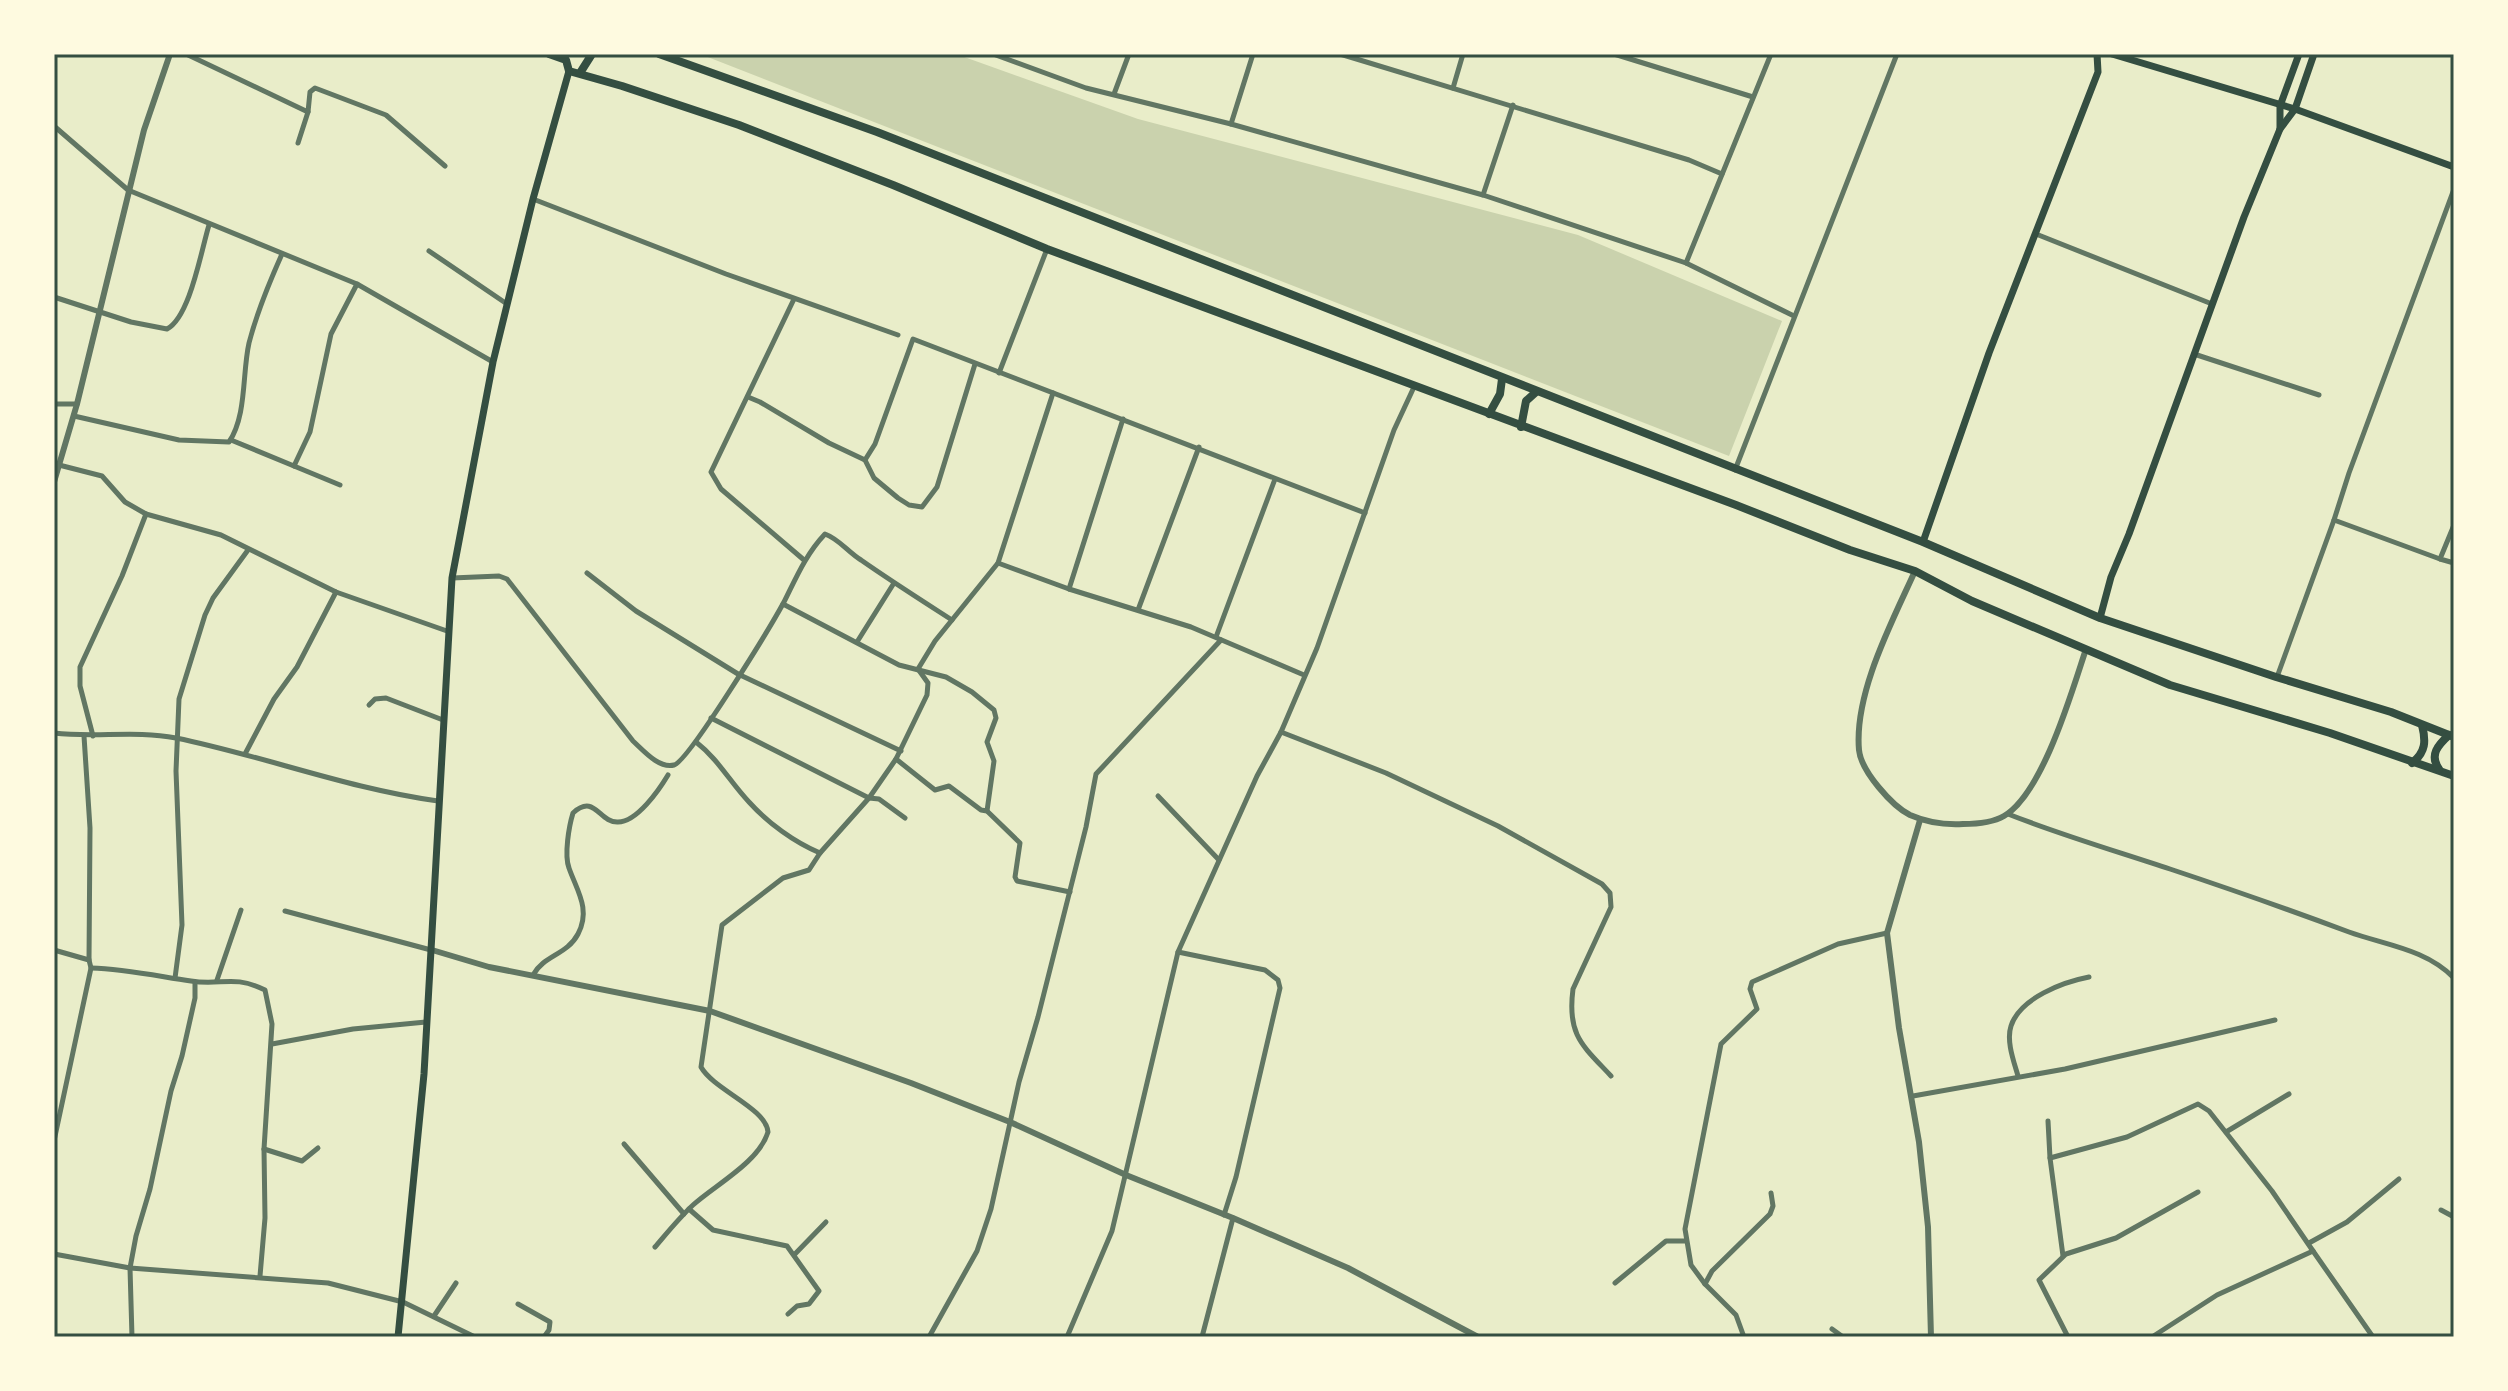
<svg xmlns="http://www.w3.org/2000/svg" width="2508" height="1391" viewBox="0 0 2508 1391" font-family="Arial,sans-serif">
<style>
.green{fill:#cad2ad}
.lines{fill:none;stroke-linecap:round;stroke-linejoin:round}
.minor{stroke:#617663;stroke-width:5}
.tertiary{stroke:#617663;stroke-width:6}
.secondary{stroke:#344e41;stroke-width:7}
.primary{stroke:#344e41;stroke-width:8}
.neatline{fill:none;stroke:#344e41;stroke-width:3}
</style>
<rect width="100%" height="100%" fill="#e9edc9"/>
<!-- green -->
<polygon class="green" points="700,54 956,54 1138,119 1578,235 1782,321 1729,456"/>
<g class="lines">
<!-- minor -->
<g class="minor">
<polyline points="186,54 308,112 310,92 315,88 386,115 445,166"/>
<polyline points="993,54 1086,88 1231,124 1483,195 1686,263 1794,316"/>
<polyline points="1340,54 1689,160 1722,174"/>
<polyline points="1614,54 1753,97"/>
<polyline points="1453,88 1463,54"/>
<polyline points="1114,94 1129,54"/>
<polyline points="1231,124 1253,54"/>
<polyline points="54,126 128,190 357,284 493,362"/>
<polyline points="298,143 308,112"/>
<polyline points="1483,195 1513,105"/>
<polyline points="533,199 726,274 898,335"/>
<polyline points="2036,234 2212,304"/>
<polyline points="429,251 507,304"/>
<polyline points="1686,263 1771,54"/>
<path d="M54,297L131,322L167,329C190,317 201,251 209,225"/>
<polyline points="794,299 711,472 721,489 804,560"/>
<polyline points="2194,354 2319,395"/>
<polyline points="999,373 1047,249"/>
<polyline points="748,397 760,402 829,443 865,460 874,478 898,498 909,505 922,507 937,487 975,364"/>
<polyline points="54,404 77,404"/>
<path d="M74,416L179,440L229,442C247,415 242,374 249,343C257,312 269,283 282,254"/>
<polyline points="231,440 294,466 310,432 331,334 357,284"/>
<polyline points="865,460 875,444 913,339 1365,513"/>
<polyline points="59,465 102,476 125,502 146,514"/>
<polyline points="294,466 340,485"/>
<polyline points="1735,470 1897,54"/>
<polyline points="2454,525 2440,559 2454,563"/>
<polyline points="2440,559 2334,520 2349,473 2454,189"/>
<polyline points="998,563 1069,589 1191,627 1304,675"/>
<polyline points="587,573 636,611 738,674 901,751"/>
<path d="M452,578L499,576L507,579L633,741C643,750 659,769 674,765C689,761 772,624 784,602C796,578 806,554 825,534C839,539 848,552 861,560C891,581 921,600 952,620"/>
<polyline points="1069,589 1123,419"/>
<polyline points="783,604 899,665 946,677 972,692 994,710 996,718 987,742 994,761 987,811"/>
<polyline points="1138,610 1199,447"/>
<polyline points="1216,637 1275,479"/>
<polyline points="857,642 894,583"/>
<polyline points="918,669 935,641 998,563 1053,393"/>
<polyline points="2277,677 2334,520"/>
<polyline points="369,705 375,699 386,698 443,720"/>
<polyline points="711,718 869,798 879,799 905,818"/>
<path d="M1281,732L1386,773L1498,826L1602,884L1610,893L1611,907L1573,989C1567,1035 1582,1045 1611,1076"/>
<path d="M54,733C95,738 135,730 176,738C264,756 349,789 438,801"/>
<polyline points="93,736 80,686 80,667 122,576 146,514 221,535 336,592 447,631"/>
<path d="M696,742C718,759 730,782 749,802C768,823 794,842 820,853"/>
<polyline points="245,754 274,699 297,667 336,592"/>
<polyline points="896,759 935,790 949,786 981,810 987,811 1020,843 1015,877 1017,881 1070,892"/>
<polyline points="1158,796 1219,860"/>
<path d="M2008,814C2061,835 2116,851 2170,869C2230,889 2290,910 2349,932C2385,945 2426,949 2454,978"/>
<polyline points="285,911 431,950"/>
<polyline points="54,950 89,960"/>
<polyline points="1178,952 1265,970 1278,980 1280,988 1236,1177 1224,1215"/>
<path d="M91,968C125,969 157,976 191,981C222,986 232,974 265,990L272,1024L264,1149L265,1218L260,1276"/>
<path d="M533,975C544,955 567,955 578,934C591,909 577,891 569,868C564,855 569,826 573,813C595,793 599,823 618,822C637,822 659,790 668,775"/>
<polyline points="175,978 182,925 176,771 179,699 205,615 213,598 248,550"/>
<polyline points="217,980 241,910"/>
<polyline points="272,1044 353,1029 426,1022"/>
<path d="M2018,1076C2014,1062 2006,1041 2011,1026C2020,998 2063,982 2089,977"/>
<polyline points="1913,1096 2065,1069 2275,1020"/>
<polyline points="2048,1121 2050,1158"/>
<polyline points="2226,1132 2289,1094"/>
<polyline points="54,1141 91,968 89,960 90,828 84,736"/>
<polyline points="624,1144 684,1214"/>
<polyline points="264,1149 302,1161 318,1148"/>
<polyline points="689,1209 713,1230 787,1246 819,1291 809,1304 797,1306 788,1314"/>
<polyline points="2441,1210 2454,1217"/>
<polyline points="2309,1243 2347,1222 2399,1179"/>
<path d="M655,1247C667,1233 679,1218 693,1205C715,1185 759,1162 768,1132C766,1108 714,1090 701,1067L722,925L783,878L809,870L820,853L869,798L896,759L927,695L928,683L918,669"/>
<polyline points="54,1254 130,1268 328,1283 403,1302 475,1337"/>
<polyline points="794,1255 826,1222"/>
<polyline points="2063,1256 2050,1158 2127,1137 2198,1104 2209,1111 2272,1191 2313,1251"/>
<polyline points="1615,1283 1666,1241 1686,1241"/>
<polyline points="1705,1284 1712,1271 1770,1214 1773,1206 1771,1193"/>
<polyline points="518,1304 550,1322 549,1330 544,1337"/>
<polyline points="434,1316 456,1283"/>
<polyline points="1832,1329 1843,1337"/>
<polyline points="132,1337 130,1268 136,1236 150,1189 171,1091 182,1056 195,998 195,982"/>
<polyline points="929,1337 977,1251 991,1209 1019,1082 1038,1017 1086,827 1096,774 1221,640"/>
<polyline points="1067,1337 1112,1231 1178,952 1257,776 1281,732 1317,648 1394,430 1414,387"/>
<polyline points="1202,1337 1233,1218"/>
<polyline points="1744,1337 1736,1315 1705,1284 1691,1265 1685,1229 1721,1044 1757,1009 1750,989 1752,982 1838,944 1887,933"/>
<polyline points="2068,1337 2039,1280 2066,1254 2116,1238 2198,1192"/>
<polyline points="2152,1337 2217,1295 2313,1251 2373,1337"/>
</g>
<!-- tertiary -->
<g class="tertiary">
<polyline points="54,482 77,404 144,130 170,54"/>
<path d="M1915,571C1892,622 1854,693 1859,750C1861,771 1892,806 1910,815C1926,822 1945,825 1963,824C1977,824 1992,823 2004,816C2043,793 2072,691 2086,649"/>
<polyline points="1920,820 1887,933 1899,1028 1919,1142 1928,1227 1931,1337"/>
<polyline points="432,950 489,967 710,1011 911,1083 1010,1122 1126,1175 1233,1218 1348,1268 1478,1337"/>
</g>
<!-- secondary -->
<g class="secondary">
<polyline points="2112,54 2295,109 2454,167"/>
<polyline points="2280,129 2295,109 2314,54"/>
<polyline points="1923,542 1989,353 2098,72 2097,54"/>
<polyline points="2100,618 2111,577 2129,534 2244,217 2280,129 2280,106 2299,54"/>
<polyline points="398,1337 424,1074 452,578 493,362 533,199 569,71"/>
</g>
<!-- primary -->
<g class="primary">
<polyline points="549,54 566,60 569,71 622,86 739,125 893,185 1047,249 1736,505 1850,550 1915,571 1972,601 2170,685 2330,733 2454,776"/>
<polyline points="659,54 877,132 1923,542 2100,618 2276,677 2391,712 2454,737"/>
<polyline points="580,73 592,54"/>
<polyline points="1489,414 1500,394 1502,379"/>
<polyline points="1521,427 1526,401 1536,392"/>
<path d="M2412,763C2426,752 2426,741 2422,725"/>
<path d="M2439,769C2429,755 2438,745 2449,735"/>
</g>
</g>
<!-- border -->
<rect width="2508" height="1391" fill="none" stroke="#fefae0" stroke-width="112"/>
<rect x="56" y="56" width="2396" height="1279" class="neatline"/>
</svg>
